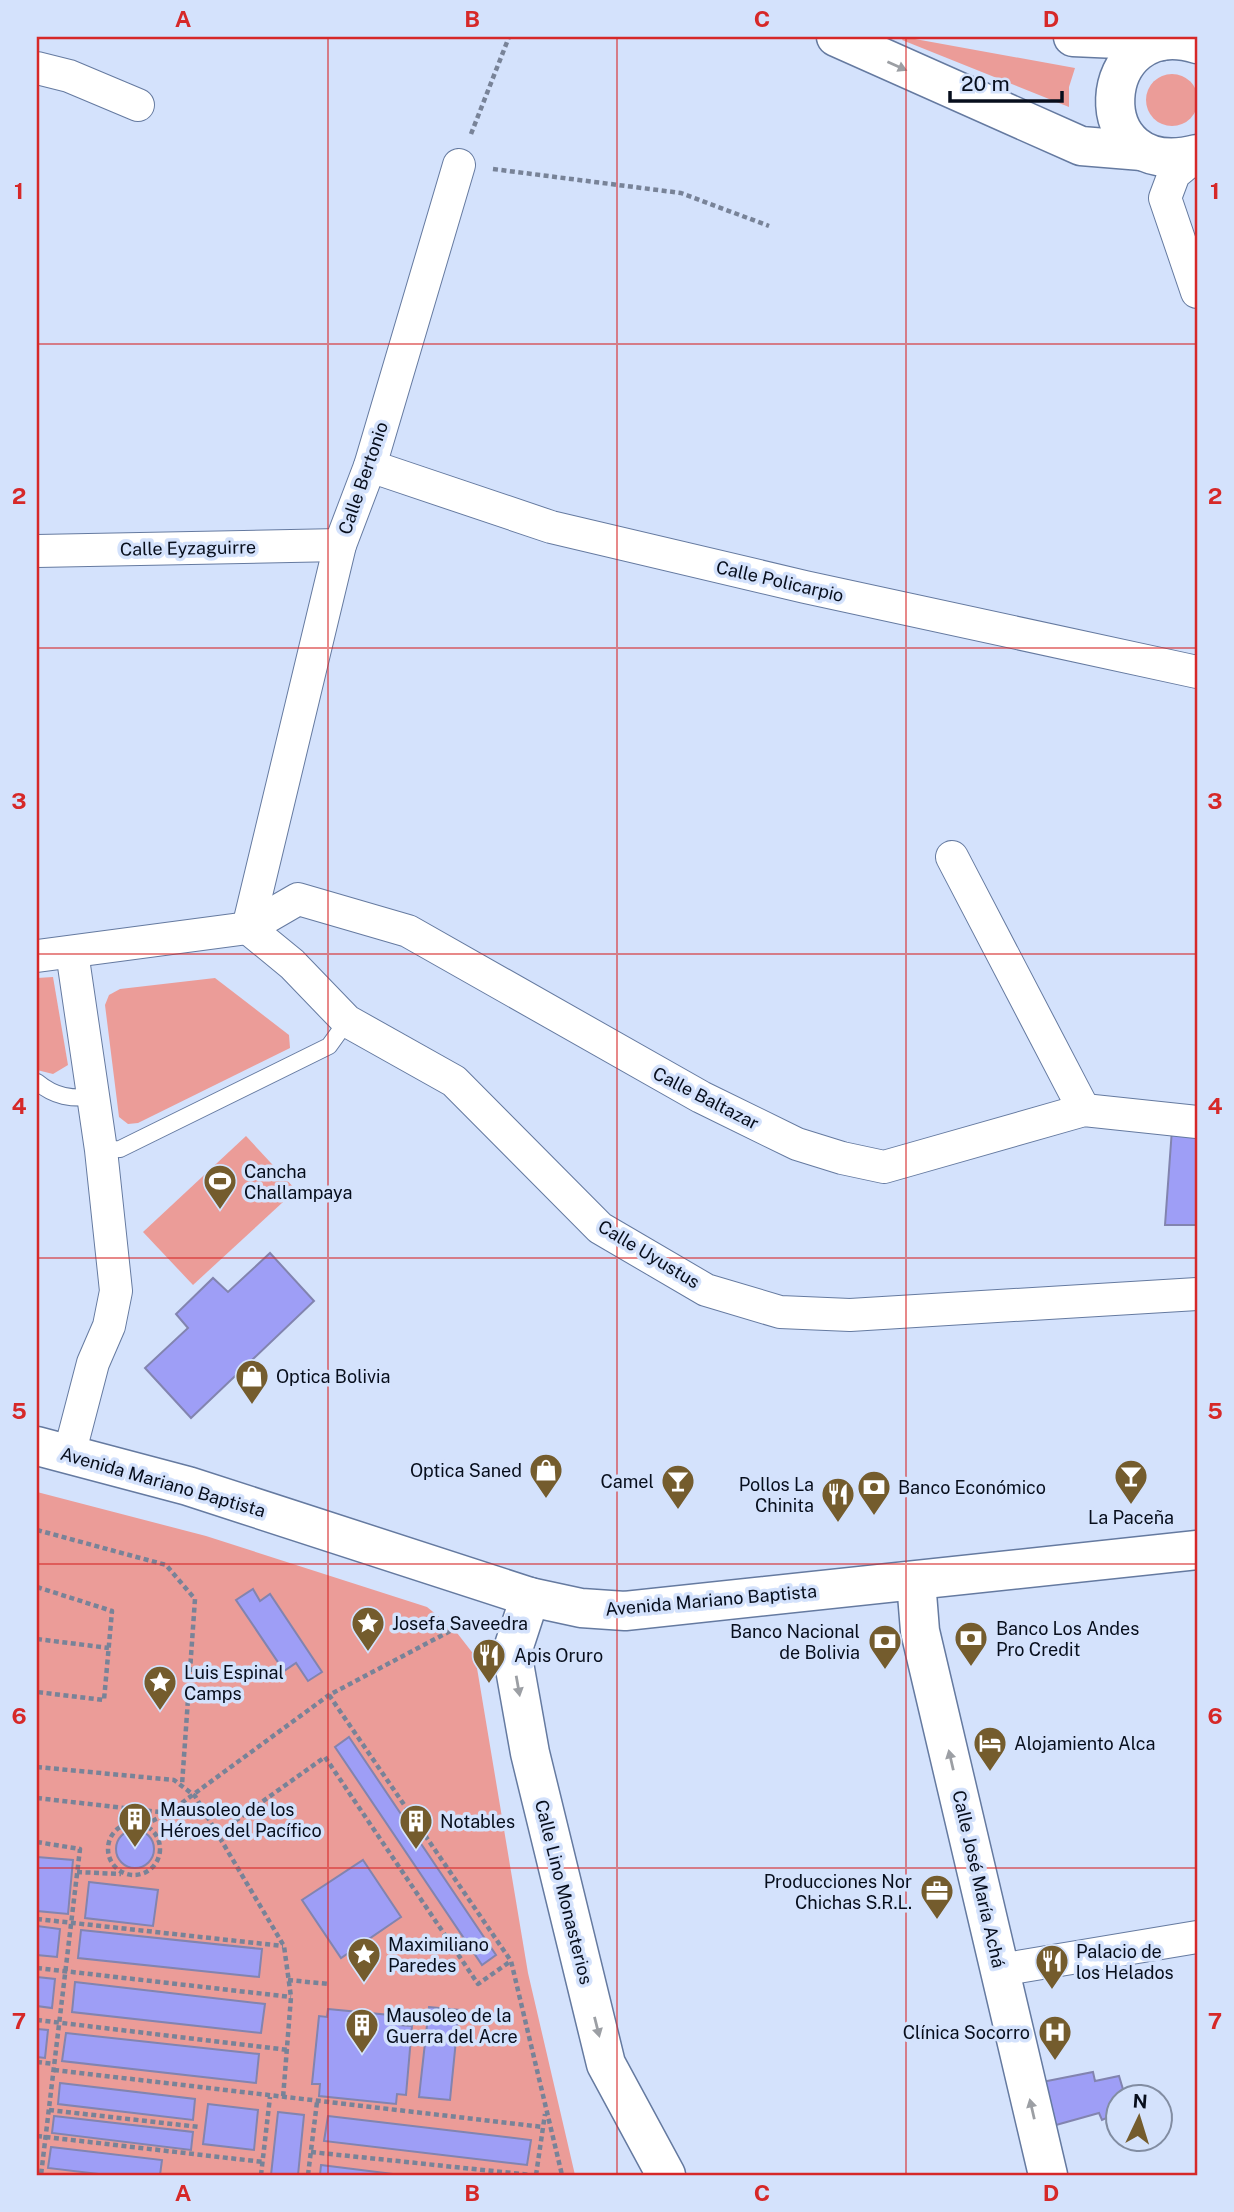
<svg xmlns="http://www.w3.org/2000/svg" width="1234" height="2212" viewBox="0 0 1234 2212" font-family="'Public Sans',sans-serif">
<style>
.green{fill:#eb9c98}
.building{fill:#9e9ef6;stroke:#8284af;stroke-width:2}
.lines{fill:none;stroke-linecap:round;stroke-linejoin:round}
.lane-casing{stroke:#657aa0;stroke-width:18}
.street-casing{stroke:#657aa0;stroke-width:34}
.secondary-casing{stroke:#657aa0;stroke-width:41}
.path{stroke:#788398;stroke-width:4.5;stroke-dasharray:5 3.5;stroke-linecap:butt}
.lane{stroke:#fff;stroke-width:16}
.street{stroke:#fff;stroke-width:32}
.secondary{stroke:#fff;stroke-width:38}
.oneway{fill:#9c9fa4}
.grid{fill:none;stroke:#d62828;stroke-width:2;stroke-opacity:0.55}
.labels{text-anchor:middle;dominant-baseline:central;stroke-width:7;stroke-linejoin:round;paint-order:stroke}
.street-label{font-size:18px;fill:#070e1c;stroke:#d4e2fc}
.poi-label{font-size:18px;fill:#070e1c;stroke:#d4e2fc;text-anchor:start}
.neatline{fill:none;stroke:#d62828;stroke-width:2.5}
.grid-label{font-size:23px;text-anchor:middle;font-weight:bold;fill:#d62828}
</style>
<rect width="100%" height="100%" fill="#d4e2fc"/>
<!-- green -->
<g class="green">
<polygon points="904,37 1075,68 1069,87 1069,107 902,40"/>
<circle cx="1172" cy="100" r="26"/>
<polygon points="53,977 68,1065 53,1074 37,1070 37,978"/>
<polygon points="215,978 289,1035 290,1048 138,1123 128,1124 119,1117 105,1005 109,995 120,989"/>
<polygon points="246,1136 296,1190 193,1285 143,1232"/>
<polygon points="37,1492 206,1536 427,1607 454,1629 475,1656 528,1973 575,2175 37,2175"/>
</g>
<!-- building -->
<g class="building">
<polygon points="1172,1129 1197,1131 1197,1225 1165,1225"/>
<polygon points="270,1253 314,1301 191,1418 145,1368 188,1328 176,1314 213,1278 228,1292"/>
<polygon points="253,1589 260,1601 270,1594 322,1672 308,1681 296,1663 284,1671 236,1600"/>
<polygon points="349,1737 496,1955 482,1965 335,1747"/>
<circle cx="135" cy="1849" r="19"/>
<polygon points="37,1857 73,1860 68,1914 37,1911"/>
<polygon points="363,1860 401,1917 341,1958 302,1900"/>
<polygon points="89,1882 158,1890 153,1926 85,1918"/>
<polygon points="37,1926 60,1929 57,1957 37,1955"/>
<polygon points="81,1930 262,1949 259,1977 78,1958"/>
<polygon points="37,1977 55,1979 52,2008 37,2006"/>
<polygon points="75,1982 265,2004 261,2033 72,2012"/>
<polygon points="429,2007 459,2010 450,2100 419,2097"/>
<polygon points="328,2009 400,2016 399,2025 412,2026 406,2095 397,2094 396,2104 319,2096 320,2084 312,2084 319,2016 327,2017"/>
<polygon points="37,2029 48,2030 45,2058 37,2057"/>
<polygon points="66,2033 259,2054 256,2083 62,2061"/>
<polygon points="1093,2072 1095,2081 1119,2076 1125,2096 1118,2096 1118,2113 1102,2120 1099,2113 1056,2125 1042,2082"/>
<polygon points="60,2083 195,2099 193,2120 58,2104"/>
<polygon points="208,2104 258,2110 254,2150 203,2144"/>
<polygon points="278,2112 304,2115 298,2175 271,2175"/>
<polygon points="54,2116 193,2132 191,2150 52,2133"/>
<polygon points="328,2116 531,2140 527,2165 324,2141"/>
<polygon points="51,2147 162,2160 160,2175 107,2175 48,2168"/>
<polygon points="321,2165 401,2175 320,2175"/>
</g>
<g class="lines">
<defs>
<g id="lane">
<path d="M37,1082C55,1097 71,1099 94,1097"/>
<polyline points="101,1150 120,1149 329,1046 347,1021"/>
</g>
<g id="street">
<polyline points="37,68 69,76 138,105"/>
<polyline points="1197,155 1174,174 1165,198 1197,292"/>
<polyline points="370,466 551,527 805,587 1197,672"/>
<polyline points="37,551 340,545"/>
<polyline points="952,857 1084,1110"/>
<polyline points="248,928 292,964 347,1021 454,1081 600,1228 706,1290 780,1312 850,1315 1197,1294"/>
<polyline points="248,928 340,545 370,466 459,165"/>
<polyline points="37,956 248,928 298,899 408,931 701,1097 797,1144 842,1158 884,1167 1084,1110 1197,1122"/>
<polyline points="69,1455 93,1363 109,1326 116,1291 101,1150 72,952"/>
<polyline points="1000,1970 1197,1937"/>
</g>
<g id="secondary">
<polyline points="836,37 1081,146 1142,151"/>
<polyline points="1073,37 1162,41"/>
<path d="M1197,44C1094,12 1082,184 1197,154"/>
<polyline points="37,1446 188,1486 530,1597 581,1608 625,1611 1197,1550"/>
<polyline points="916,1581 920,1631 1048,2175"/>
<polyline points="530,1597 512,1652 530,1753 606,2064 666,2175"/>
</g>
</defs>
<!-- lane casing -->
<use href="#lane" class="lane-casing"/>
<!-- street casing -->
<use href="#street" class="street-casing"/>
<!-- secondary casing -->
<use href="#secondary" class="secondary-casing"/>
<!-- path -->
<g class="path">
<polyline points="471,134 509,37"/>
<polyline points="493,169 681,193 769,226"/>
<polyline points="37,1530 166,1565 195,1599 182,1785"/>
<polyline points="37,1587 112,1611 104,1700 37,1692"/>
<polyline points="37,1639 109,1648"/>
<polyline points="329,1695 511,1961 562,2175"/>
<polyline points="37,1767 174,1780 195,1796 284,1946 291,1997 283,2098"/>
<polyline points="37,1798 168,1813 146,1824"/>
<polyline points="168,1813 329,1695 454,1629"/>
<polyline points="235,1821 325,1757 478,1984 511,1961"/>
<circle cx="134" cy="1849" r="26"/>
<polyline points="37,1842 80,1849 41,2175"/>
<polyline points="77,1872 121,1874"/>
<polyline points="37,1919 283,1946"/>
<polyline points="37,1968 291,1997"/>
<polyline points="288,1980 329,1984"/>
<polyline points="37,2020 288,2050"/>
<polyline points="37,2062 54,2064"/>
<polyline points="54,2070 543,2127"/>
<polyline points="49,2110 199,2127"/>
<polyline points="37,2136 263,2162"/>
<polyline points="311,2152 531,2175"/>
<polyline points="261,2175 270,2097"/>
<polyline points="308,2175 317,2102"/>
<polyline points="536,2175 545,2114"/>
</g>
<!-- lane -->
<use href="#lane" class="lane"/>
<!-- street -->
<use href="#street" class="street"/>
<!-- secondary -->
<use href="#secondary" class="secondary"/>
</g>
<!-- one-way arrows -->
<defs><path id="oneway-solid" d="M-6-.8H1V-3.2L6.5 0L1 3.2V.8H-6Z" transform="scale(1.75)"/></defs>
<g class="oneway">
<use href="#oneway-solid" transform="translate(897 66) rotate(24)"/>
<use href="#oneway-solid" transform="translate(518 1686) rotate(80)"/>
<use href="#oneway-solid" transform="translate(951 1760) rotate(-103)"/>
<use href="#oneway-solid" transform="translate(597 2027) rotate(76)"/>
<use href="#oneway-solid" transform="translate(1032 2109) rotate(-103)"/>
</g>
<!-- grid -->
<path class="grid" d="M328,37V2175M617,37V2175M906,37V2175M37,344H1197M37,648H1197M37,954H1197M37,1258H1197M37,1564H1197M37,1868H1197"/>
<!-- icons -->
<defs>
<symbol id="stadium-pin" viewBox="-11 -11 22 30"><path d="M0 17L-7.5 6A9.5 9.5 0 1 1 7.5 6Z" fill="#745c2d" stroke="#d4e2fc"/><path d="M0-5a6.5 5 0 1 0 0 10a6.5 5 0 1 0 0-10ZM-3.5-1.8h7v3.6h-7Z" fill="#fff"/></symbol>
<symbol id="shop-pin" viewBox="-11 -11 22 30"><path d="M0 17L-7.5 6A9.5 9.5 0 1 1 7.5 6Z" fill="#745c2d" stroke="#d4e2fc"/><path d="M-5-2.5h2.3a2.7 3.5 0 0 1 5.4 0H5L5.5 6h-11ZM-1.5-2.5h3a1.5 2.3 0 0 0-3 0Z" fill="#fff"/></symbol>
<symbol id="bar-pin" viewBox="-11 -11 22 30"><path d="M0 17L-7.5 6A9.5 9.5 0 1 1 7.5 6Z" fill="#745c2d" stroke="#d4e2fc"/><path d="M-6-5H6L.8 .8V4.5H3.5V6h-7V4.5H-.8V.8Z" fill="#fff"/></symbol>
<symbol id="bank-pin" viewBox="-11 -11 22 30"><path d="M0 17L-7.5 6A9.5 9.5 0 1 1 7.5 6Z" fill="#745c2d" stroke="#d4e2fc"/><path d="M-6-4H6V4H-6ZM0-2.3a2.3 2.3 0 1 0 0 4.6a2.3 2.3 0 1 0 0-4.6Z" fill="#fff"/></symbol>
<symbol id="restaurant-pin" viewBox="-11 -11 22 30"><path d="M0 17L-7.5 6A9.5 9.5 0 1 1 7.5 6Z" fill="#745c2d" stroke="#d4e2fc"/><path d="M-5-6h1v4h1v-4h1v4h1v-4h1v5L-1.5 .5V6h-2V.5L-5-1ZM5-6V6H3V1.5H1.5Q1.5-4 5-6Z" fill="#fff"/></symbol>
<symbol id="sight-pin" viewBox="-11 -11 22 30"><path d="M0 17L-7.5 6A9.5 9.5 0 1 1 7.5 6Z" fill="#745c2d" stroke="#d4e2fc"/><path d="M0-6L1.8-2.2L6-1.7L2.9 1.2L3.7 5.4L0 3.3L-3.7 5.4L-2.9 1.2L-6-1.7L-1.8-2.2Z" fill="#fff"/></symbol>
<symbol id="hotel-pin" viewBox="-11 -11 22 30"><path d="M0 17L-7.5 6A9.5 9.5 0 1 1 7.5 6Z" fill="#745c2d" stroke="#d4e2fc"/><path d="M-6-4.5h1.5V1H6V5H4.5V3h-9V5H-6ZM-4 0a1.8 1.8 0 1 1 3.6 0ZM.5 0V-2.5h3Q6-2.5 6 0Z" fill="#fff"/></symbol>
<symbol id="building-pin" viewBox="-11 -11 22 30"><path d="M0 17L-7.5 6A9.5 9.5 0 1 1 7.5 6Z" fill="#745c2d" stroke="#d4e2fc"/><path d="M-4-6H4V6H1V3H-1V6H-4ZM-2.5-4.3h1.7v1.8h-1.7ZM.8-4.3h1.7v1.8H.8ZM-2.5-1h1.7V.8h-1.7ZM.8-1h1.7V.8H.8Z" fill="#fff"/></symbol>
<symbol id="office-pin" viewBox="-11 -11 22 30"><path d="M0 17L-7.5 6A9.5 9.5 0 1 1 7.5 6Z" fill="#745c2d" stroke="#d4e2fc"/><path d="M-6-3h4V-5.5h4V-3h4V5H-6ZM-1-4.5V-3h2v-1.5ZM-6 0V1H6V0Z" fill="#fff"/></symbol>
<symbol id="hospital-pin" viewBox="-11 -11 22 30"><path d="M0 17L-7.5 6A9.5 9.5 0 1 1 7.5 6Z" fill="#745c2d" stroke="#d4e2fc"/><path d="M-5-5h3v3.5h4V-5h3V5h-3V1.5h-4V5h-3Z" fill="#fff"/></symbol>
</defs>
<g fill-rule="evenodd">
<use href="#stadium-pin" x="201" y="1162" width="38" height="52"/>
<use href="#shop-pin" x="233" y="1357" width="38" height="52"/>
<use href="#shop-pin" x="527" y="1451" width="38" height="52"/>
<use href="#bar-pin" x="1112" y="1457" width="38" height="52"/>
<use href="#bar-pin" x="659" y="1462" width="38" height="52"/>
<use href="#bank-pin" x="855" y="1468" width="38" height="52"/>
<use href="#restaurant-pin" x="819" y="1475" width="38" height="52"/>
<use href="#sight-pin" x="349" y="1604" width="38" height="52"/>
<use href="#bank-pin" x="952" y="1619" width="38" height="52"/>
<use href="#bank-pin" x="866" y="1622" width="38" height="52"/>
<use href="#restaurant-pin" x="470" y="1636" width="38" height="52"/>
<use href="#sight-pin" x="141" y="1663" width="38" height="52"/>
<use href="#hotel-pin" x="971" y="1724" width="38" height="52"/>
<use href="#building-pin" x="116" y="1800" width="38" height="52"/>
<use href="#building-pin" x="397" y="1802" width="38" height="52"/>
<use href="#office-pin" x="918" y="1872" width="38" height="52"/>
<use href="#sight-pin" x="345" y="1935" width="38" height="52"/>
<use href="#restaurant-pin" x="1033" y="1942" width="38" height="52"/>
<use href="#building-pin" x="343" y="2006" width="38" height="52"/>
<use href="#hospital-pin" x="1036" y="2013" width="38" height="52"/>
</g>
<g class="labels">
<!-- street labels -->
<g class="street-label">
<text transform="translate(363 478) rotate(-71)">Calle Bertonio</text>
<text transform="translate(188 548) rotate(-1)">Calle Eyzaguirre</text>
<text transform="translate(780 581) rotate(13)">Calle Policarpio</text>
<text transform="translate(706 1098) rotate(27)">Calle Baltazar</text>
<text transform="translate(649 1254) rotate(31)">Calle Uyustus</text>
<text transform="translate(163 1482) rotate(16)">Avenida Mariano Baptista</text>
<text transform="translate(711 1600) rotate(-5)">Avenida Mariano Baptista</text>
<text transform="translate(979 1879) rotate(77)">Calle José María Achá</text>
<text transform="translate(564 1892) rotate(76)">Calle Lino Monasterios</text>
</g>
<!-- poi labels -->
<g class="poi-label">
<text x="244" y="1171">Cancha<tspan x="244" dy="21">Challampaya</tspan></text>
<text x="276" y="1376">Optica Bolivia</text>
<text x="522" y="1470" text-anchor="end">Optica Saned</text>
<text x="654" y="1481" text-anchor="end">Camel</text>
<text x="814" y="1484" text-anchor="end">Pollos La<tspan x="814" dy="21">Chinita</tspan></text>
<text x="898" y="1487">Banco Económico</text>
<text x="1131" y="1517" text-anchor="middle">La Paceña</text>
<text x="392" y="1623">Josefa Saveedra</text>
<text x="996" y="1628">Banco Los Andes<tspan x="996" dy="21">Pro Credit</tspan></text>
<text x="860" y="1631" text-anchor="end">Banco Nacional<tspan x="860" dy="21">de Bolivia</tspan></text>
<text x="514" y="1655">Apis Oruro</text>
<text x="184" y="1672">Luis Espinal<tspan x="184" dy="21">Camps</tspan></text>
<text x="1014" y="1743">Alojamiento Alca</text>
<text x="160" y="1809">Mausoleo de los<tspan x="160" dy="21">Héroes del Pacífico</tspan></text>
<text x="440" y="1821">Notables</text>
<text x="912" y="1881" text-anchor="end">Producciones Nor<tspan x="912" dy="21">Chichas S.R.L.</tspan></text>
<text x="388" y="1944">Maximiliano<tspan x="388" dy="21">Paredes</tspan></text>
<text x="1076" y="1951">Palacio de<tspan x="1076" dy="21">los Helados</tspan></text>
<text x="386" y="2015">Mausoleo de la<tspan x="386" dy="21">Guerra del Acre</tspan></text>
<text x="1030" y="2032" text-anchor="end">Clínica Socorro</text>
</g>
</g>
<!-- border -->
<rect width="1234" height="2212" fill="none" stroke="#d4e2fc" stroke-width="77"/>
<!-- north arrow -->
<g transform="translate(1139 2118) rotate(4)"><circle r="33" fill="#d4e2fc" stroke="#828da2" stroke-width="2"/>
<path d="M0-5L12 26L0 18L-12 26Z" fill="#745c2d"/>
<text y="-10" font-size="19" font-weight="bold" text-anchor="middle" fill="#070e1c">N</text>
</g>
<!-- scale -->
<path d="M950 91v10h112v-10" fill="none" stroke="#070e1c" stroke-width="3.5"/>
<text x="961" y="91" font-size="21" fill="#070e1c" stroke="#d4e2fc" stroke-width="5" paint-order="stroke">20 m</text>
<rect x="38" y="38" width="1158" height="2136" class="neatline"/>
<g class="grid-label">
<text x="183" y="27">A</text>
<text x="472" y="27">B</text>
<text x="762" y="27">C</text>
<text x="1051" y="27">D</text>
<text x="19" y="199">1</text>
<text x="1215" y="199">1</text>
<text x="19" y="504">2</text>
<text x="1215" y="504">2</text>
<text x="19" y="809">3</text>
<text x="1215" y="809">3</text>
<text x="19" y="1114">4</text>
<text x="1215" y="1114">4</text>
<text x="19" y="1419">5</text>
<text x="1215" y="1419">5</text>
<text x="19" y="1724">6</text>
<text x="1215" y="1724">6</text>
<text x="19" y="2029">7</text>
<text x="1215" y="2029">7</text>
<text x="183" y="2201">A</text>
<text x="472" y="2201">B</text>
<text x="762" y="2201">C</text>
<text x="1051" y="2201">D</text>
</g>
</svg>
